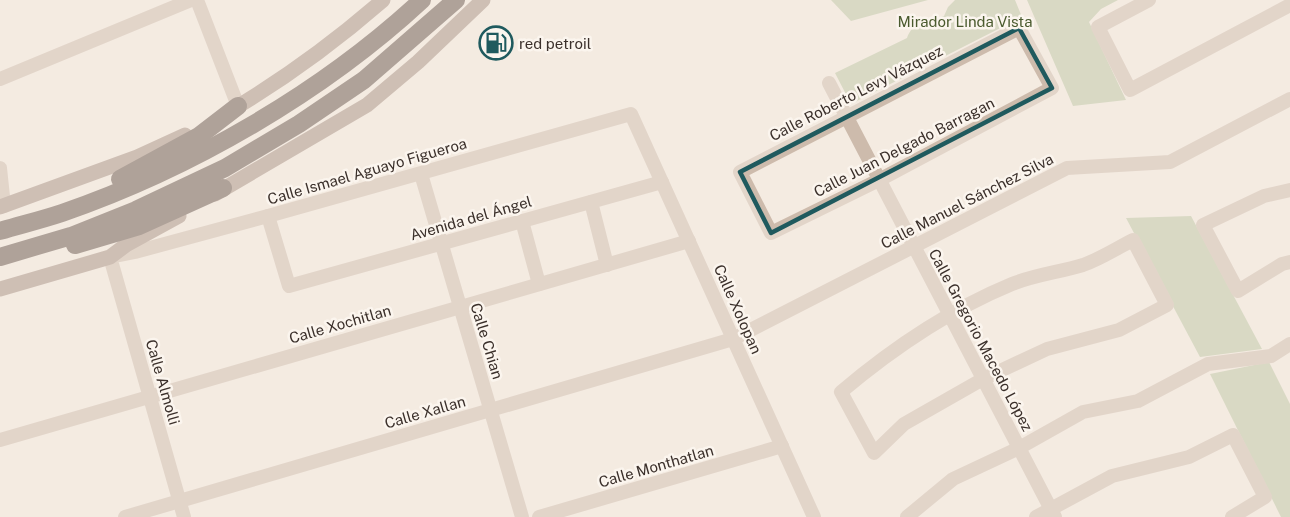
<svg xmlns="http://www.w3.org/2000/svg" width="1290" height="517" viewBox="0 0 1290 517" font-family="'Public Sans',sans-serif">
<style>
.green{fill:#b8c4a0}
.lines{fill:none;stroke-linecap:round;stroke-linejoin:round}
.street{stroke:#cdbbac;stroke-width:14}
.secondary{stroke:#a18a7d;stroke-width:15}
.highway{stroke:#5c4a42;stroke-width:18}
.marked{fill:none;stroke:#1f5a5e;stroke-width:4.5;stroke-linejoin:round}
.labels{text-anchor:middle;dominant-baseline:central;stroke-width:5;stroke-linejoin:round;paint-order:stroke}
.park-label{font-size:15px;fill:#4a5a2e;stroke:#fbf5ee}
.poi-label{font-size:15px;fill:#3b302b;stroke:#fbf5ee;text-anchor:start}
.street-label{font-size:15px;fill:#3b302b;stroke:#fbf5ee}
</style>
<rect width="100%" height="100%" fill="#f4ebe1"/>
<!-- green -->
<g class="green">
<polygon points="831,0 928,0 851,21"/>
<path d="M955,0H1015L1022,17L851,104L835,73L907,38C912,22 930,20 944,16L948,7Z"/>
<polygon points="1027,0 1118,0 1101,9 1089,22 1126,100 1073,106"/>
<polygon points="1191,216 1262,349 1200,357 1126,218"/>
<polygon points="1269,362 1290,404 1290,517 1281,517 1210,374"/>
</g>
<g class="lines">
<!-- street -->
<g class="street">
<polyline points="197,0 238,106"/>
<polyline points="1149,0 1098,27 1130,90 1290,5"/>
<polygon points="1019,28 1052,88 879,180 771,233 740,172"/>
<polyline points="0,79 191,0"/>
<polyline points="829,83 1055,517"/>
<polyline points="0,168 4,206"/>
<polyline points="421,174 522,517"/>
<polyline points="1290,190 1264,196 1203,225 1238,291 1282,264 1290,262"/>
<polyline points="591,202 607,265"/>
<polyline points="268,216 289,286 662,182"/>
<polyline points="522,221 539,284"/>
<path d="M1133,240L1167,305L1119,330L1047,349L983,379L904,424L874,453L841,392C893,348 949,310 1012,284C1034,275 1060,272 1083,265C1100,259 1117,248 1133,240Z"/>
<polyline points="0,440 689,241"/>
<polyline points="125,517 733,339 1067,168 1170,162 1290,99"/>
<polyline points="184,517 110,257 135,252 268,216 631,114 814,517"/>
<polyline points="539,517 782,446"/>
<polyline points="907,517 953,479 1019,448 1083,412 1138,401 1208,364 1271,356 1290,344"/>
<polyline points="1036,517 1112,476 1189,457 1233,435 1265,497 1232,517"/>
</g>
<!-- secondary -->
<g class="secondary">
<path d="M230,111C284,79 336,41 383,0"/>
<polyline points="215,194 367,105 418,62 483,0"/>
<polyline points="0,207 137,157 185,135"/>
<polyline points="0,289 110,257 126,245 179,216"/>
</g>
<!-- highway -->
<g class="highway">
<polyline points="120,179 199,136 238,106"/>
<path d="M0,231C20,225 41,220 62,213C190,169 323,92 422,0"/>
<polyline points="75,245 139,226 223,188"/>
<polyline points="0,257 71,236 136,210 225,168 299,124 364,80 456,0"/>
</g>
</g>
<!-- marked area -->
<path d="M0 0H1290V517H0ZM1019,28L1052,88L771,233L740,172Z" fill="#f4ebe1" fill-opacity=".55" fill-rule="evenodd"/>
<path class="marked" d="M1019,28L1052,88L771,233L740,172Z"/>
<!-- icons -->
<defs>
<symbol id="fuel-ring" viewBox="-11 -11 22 22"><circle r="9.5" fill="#fbf5ee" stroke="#1f5a5e" stroke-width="1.5"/><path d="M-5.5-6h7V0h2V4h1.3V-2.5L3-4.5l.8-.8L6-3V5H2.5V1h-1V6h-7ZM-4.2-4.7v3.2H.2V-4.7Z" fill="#1f5a5e"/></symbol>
</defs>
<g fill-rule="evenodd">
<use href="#fuel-ring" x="477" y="24" width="38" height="38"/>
</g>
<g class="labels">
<!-- park labels -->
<g class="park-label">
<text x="965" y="21">Mirador Linda Vista</text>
</g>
<!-- poi labels -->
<g class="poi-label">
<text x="519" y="43">red petroil</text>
</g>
<!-- street labels -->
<g class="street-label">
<text transform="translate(856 93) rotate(-27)">Calle Roberto Levy Vázquez</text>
<text transform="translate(904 147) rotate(-27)">Calle Juan Delgado Barragan</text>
<text transform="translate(367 171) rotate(-16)">Calle Ismael Aguayo Figueroa</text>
<text transform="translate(967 201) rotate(-27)">Calle Manuel Sánchez Silva</text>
<text transform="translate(471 218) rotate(-16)">Avenida del Ángel</text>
<text transform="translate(738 309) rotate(66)">Calle Xolopan</text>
<text transform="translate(340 324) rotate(-16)">Calle Xochitlan</text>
<text transform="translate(981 340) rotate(62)">Calle Gregorio Macedo López</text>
<text transform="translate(487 341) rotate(73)">Calle Chian</text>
<text transform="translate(163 382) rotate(74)">Calle Almolli</text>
<text transform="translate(425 412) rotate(-16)">Calle Xallan</text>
<text transform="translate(656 466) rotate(-16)">Calle Monthatlan</text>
</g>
</g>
</svg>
